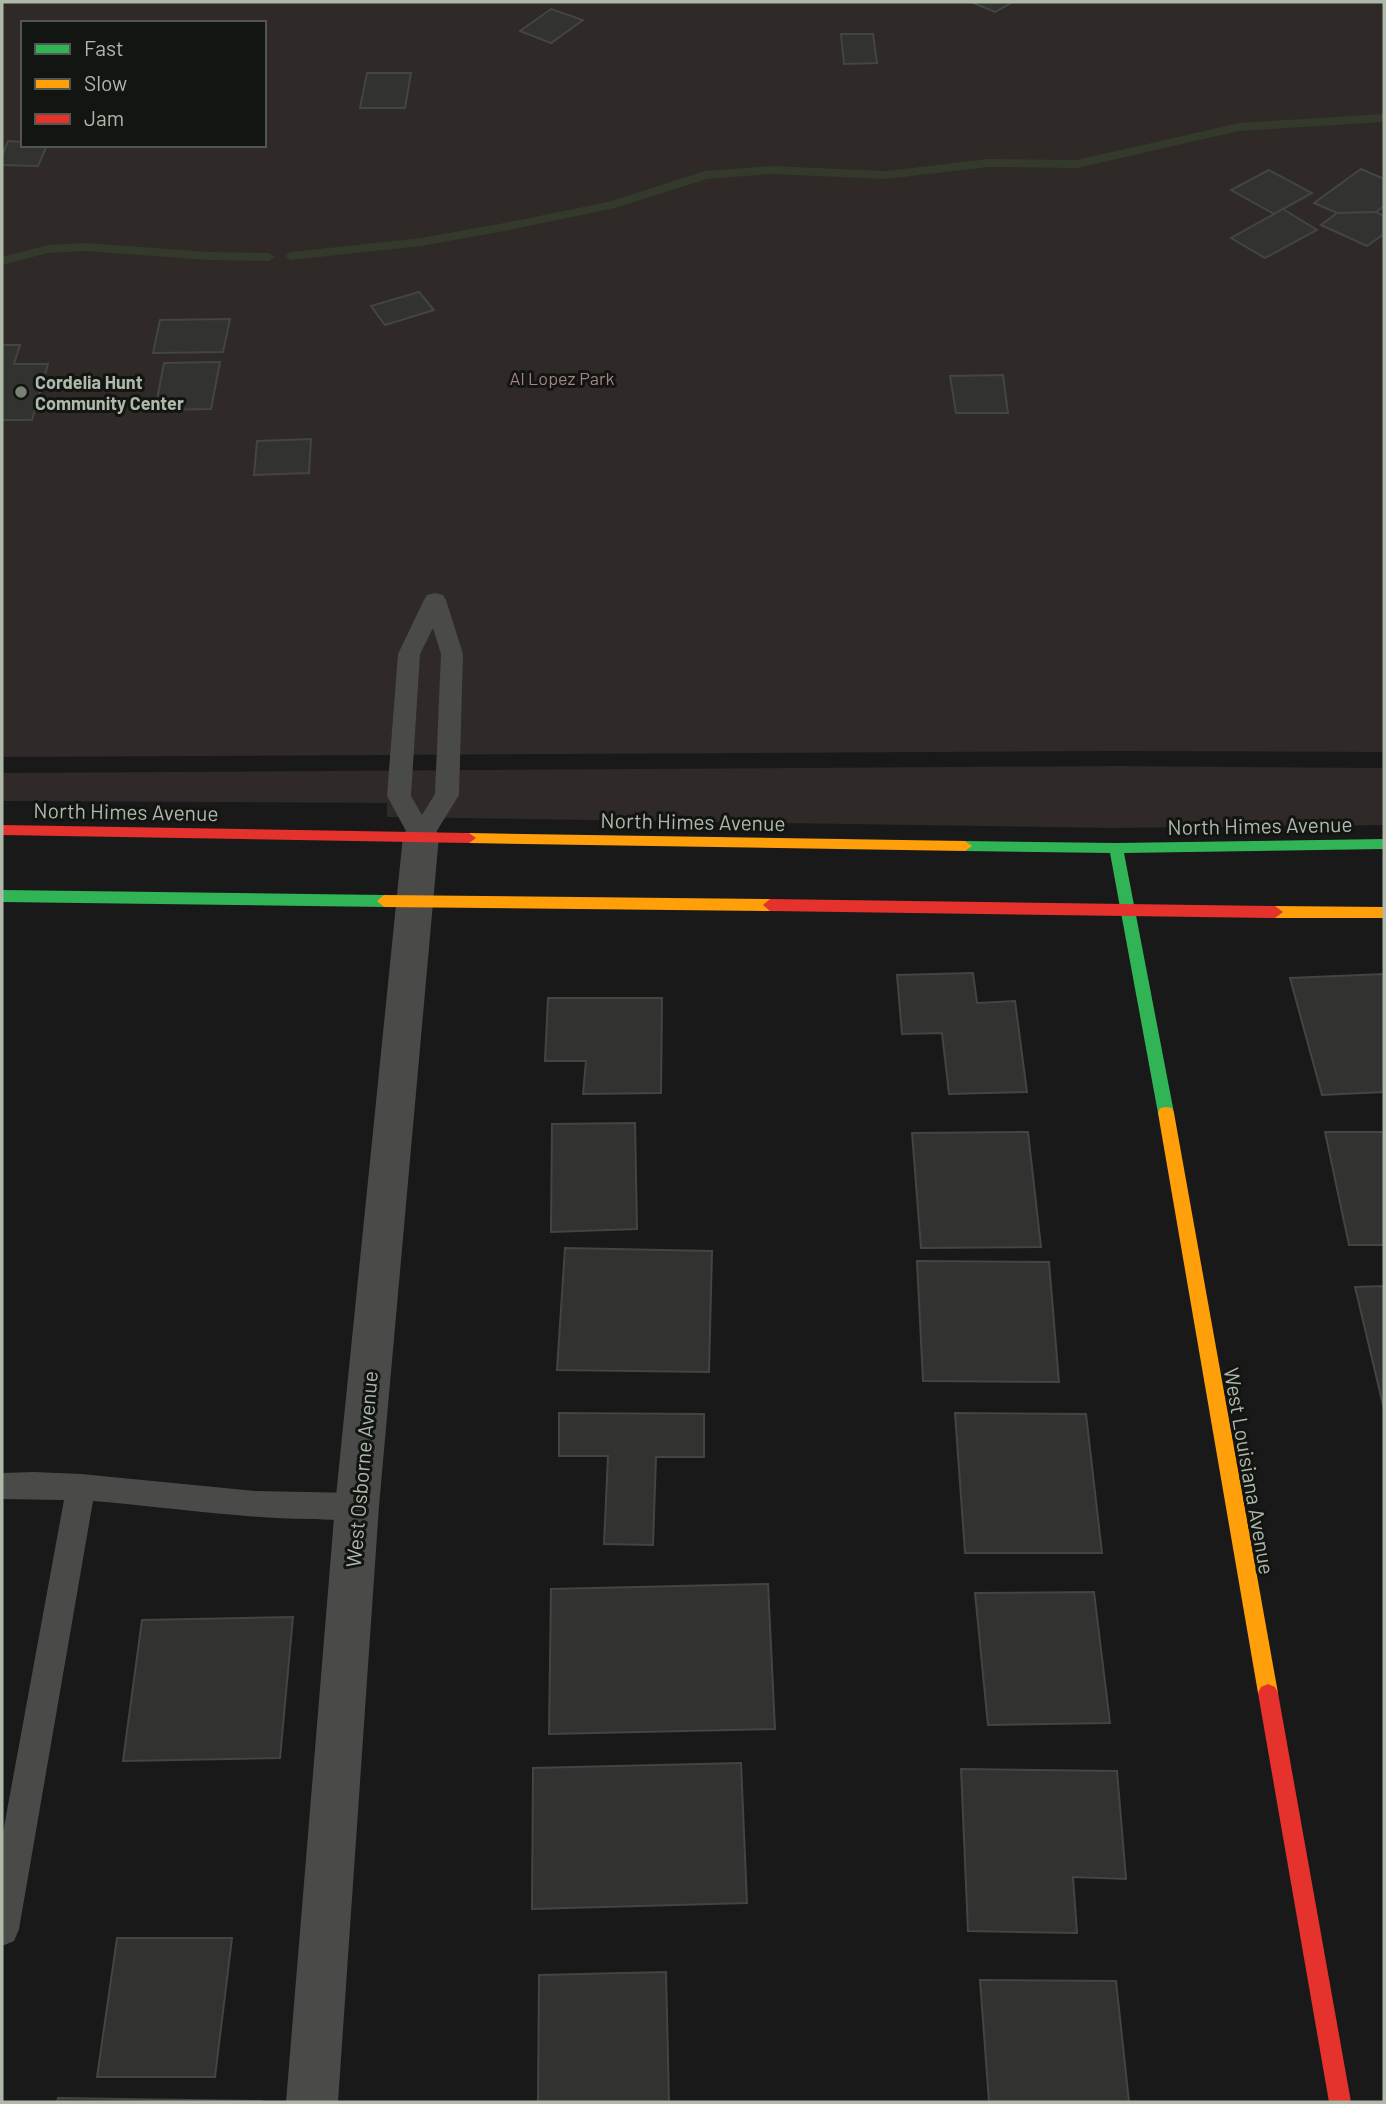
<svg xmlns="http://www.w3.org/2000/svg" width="1386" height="2104" viewBox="0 0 1386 2104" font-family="Barlow,sans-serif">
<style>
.green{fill:#2f2928;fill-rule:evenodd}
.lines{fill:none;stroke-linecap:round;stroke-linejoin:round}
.stream{fill:#333a2c;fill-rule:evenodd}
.building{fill:#323231;stroke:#424541;stroke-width:2}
.lane{fill:#4a4b49;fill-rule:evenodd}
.street{fill:#4a4b49;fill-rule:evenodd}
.fast{fill:#30b455;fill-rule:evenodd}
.slow{fill:#ff9f0a;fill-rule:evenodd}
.jam{fill:#e5322d;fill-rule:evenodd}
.poi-dot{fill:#7a8177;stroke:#131513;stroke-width:2.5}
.labels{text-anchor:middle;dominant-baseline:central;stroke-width:6;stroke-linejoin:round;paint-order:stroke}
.far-park-label{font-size:18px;fill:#a38482;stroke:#131513}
.far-poi-label{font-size:18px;font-weight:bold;fill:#afb9aa;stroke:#131513;text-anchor:start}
.street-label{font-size:21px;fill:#afb9aa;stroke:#131513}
</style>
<rect width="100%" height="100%" fill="#191919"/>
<!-- green -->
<g class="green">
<path d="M2,2H1384V752L1115,751L2,757ZM23,23H264V145H23Z"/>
<polygon points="1117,766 1384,768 1384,825 1112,828 387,817 387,803 2,801 2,773"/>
</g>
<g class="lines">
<!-- stream -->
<g class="stream">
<polygon points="1384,114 1384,122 1239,131 1077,168 988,167 886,179 771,174 707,179 615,208 499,232 421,246 291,260 285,256 291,252 421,238 499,224 608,202 705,171 771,166 886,171 988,159 1077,160 1239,123"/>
<polygon points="85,243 209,252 269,253 275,257 269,261 209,260 85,251 48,253 2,265 2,257 48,245"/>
</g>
</g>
<!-- building -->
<g class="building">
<polygon points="971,2 1013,2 995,12"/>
<polygon points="551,9 583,20 551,43 520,31"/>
<polygon points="841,34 873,34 877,63 844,64"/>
<polygon points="367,73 411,73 405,108 360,108"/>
<polygon points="8,141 23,142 23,145 47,145 38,166 2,165 2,156"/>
<polygon points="1361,169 1384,179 1384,206 1376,212 1337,213 1314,203"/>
<polygon points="1269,170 1312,193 1274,214 1231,190"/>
<polygon points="1283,209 1317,230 1265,258 1231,238"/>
<polygon points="1376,212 1384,216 1384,234 1367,246 1321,225 1337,213"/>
<polygon points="419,292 434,310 385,325 371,306"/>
<polygon points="230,319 223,352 153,353 160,320"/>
<polygon points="2,345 20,345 14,364 48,364 32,420 2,420"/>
<polygon points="220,362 211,409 155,410 164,363"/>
<polygon points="1003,375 1008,413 956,413 950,376"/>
<polygon points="311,439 309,473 254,475 257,441"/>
<polygon points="973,973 977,1003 1015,1001 1027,1092 949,1094 942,1033 902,1034 897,975"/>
<polygon points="1384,974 1384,1092 1322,1095 1290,978"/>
<polygon points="548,998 662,998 661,1093 583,1094 586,1061 545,1061"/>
<polygon points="635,1123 637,1229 551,1232 552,1124"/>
<polygon points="1028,1132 1041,1247 921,1248 912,1133"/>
<polygon points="1325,1132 1384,1132 1384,1245 1349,1245"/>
<polygon points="565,1248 712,1251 709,1372 557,1370"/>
<polygon points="917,1261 1049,1262 1059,1382 923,1381"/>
<polygon points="1384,1286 1384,1409 1355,1287"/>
<polygon points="559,1413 704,1414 704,1457 656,1457 653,1545 604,1544 608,1456 559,1456"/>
<polygon points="955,1413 1086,1414 1102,1553 965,1553"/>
<polygon points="768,1584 775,1729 549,1734 551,1589"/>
<polygon points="1094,1592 1110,1723 988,1725 975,1593"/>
<polygon points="293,1617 280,1758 123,1761 142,1620"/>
<polygon points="741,1763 747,1903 532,1909 533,1768"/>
<polygon points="961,1769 1117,1771 1126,1879 1073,1877 1077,1933 968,1931"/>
<polygon points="117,1938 232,1938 215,2077 97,2077"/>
<polygon points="666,1972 669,2102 538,2102 539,1975"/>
<polygon points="980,1980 1116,1981 1129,2102 989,2102"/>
<polygon points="58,2098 263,2101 57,2102"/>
</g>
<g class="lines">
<!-- lane -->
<g class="lane">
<path d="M435,593L443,595L446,600L463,654L459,795L430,842L421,845L412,842L387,796L398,654L424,600L427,595ZM433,628L441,654L435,794L422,815L411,796L420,654Z"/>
<path d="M34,1472L81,1474L255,1491L357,1493L368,1496L372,1506L368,1516C350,1522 328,1519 309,1519C237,1518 165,1507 93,1501L19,1929L14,1941L2,1946V1838L64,1500L2,1499V1473Z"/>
</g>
<!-- street -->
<polygon class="street" points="421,823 434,827 439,836 379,1506 338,2102 286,2102 335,1506 403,836 408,827"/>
<!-- fast -->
<g class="fast">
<polygon points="1384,839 1384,849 1124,853 1174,1113 1172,1118 1160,1118 1158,1113 1110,853 965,851 958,846 965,841 1116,843"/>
<polygon points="2,890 384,895 391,901 384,907 2,902"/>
</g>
<!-- slow -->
<g class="slow">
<polygon points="469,833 965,841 972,846 965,851 469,843 462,838"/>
<polygon points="384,895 770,899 777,905 770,911 384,907 377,901"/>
<polygon points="1275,906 1384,907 1384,918 1275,918 1267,912"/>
<polygon points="1166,1107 1172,1108 1174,1113 1278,1693 1275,1699 1268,1702 1261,1699 1258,1693 1158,1113 1160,1108"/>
</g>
<!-- jam -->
<g class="jam">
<polygon points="2,825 469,833 476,838 469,843 2,835"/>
<polygon points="770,899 1275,906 1283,912 1275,918 770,911 763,905"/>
<polygon points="1268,1684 1275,1687 1278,1693 1351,2102 1329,2102 1258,1693 1261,1687"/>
</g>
</g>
<!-- markers -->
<circle class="poi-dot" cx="21" cy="392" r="7"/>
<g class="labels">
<!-- far-park labels -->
<g class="far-park-label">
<text x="562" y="378">Al Lopez Park</text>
</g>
<!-- far-poi labels -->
<g class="far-poi-label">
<text x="35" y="382">Cordelia Hunt<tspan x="35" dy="21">Community Center</tspan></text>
</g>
<!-- street labels -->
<g class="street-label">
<text transform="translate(126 811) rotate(1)">North Himes Avenue</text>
<text transform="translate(693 821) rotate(1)">North Himes Avenue</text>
<text transform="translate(1260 825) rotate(-1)">North Himes Avenue</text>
<text transform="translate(361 1469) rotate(-85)">West Osborne Avenue</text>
<text transform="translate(1250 1471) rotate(80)">West Louisiana Avenue</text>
</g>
</g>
<!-- border -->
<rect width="1386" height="2104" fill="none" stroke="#afb9aa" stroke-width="7"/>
<!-- legend -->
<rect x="21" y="21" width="245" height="126" fill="#131513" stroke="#51574f" stroke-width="2"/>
<rect x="35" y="44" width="35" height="10" fill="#30b455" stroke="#51574f" stroke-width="2"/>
<text x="84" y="56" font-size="21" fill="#afb9aa">Fast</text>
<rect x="35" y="79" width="35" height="10" fill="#ff9f0a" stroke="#51574f" stroke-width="2"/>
<text x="84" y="91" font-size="21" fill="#afb9aa">Slow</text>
<rect x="35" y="114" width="35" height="10" fill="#e5322d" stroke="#51574f" stroke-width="2"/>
<text x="84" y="126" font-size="21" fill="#afb9aa">Jam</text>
</svg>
